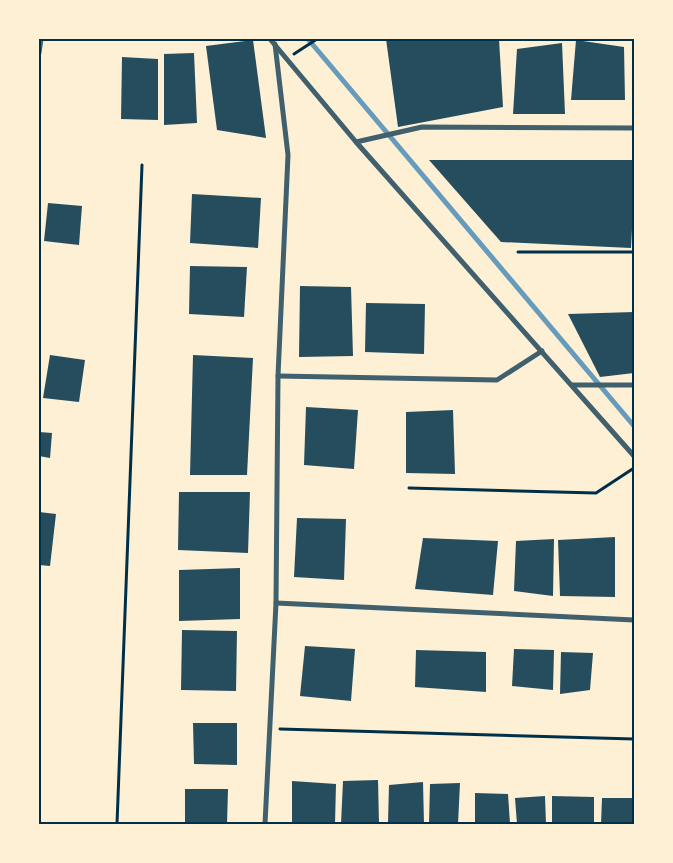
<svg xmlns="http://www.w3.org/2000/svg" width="673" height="863" viewBox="0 0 673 863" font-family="'IBM Plex Sans',sans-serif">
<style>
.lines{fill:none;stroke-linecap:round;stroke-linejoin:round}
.stream{stroke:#669bbc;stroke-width:5}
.building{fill:#264d5e}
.path{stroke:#003049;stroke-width:3}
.minor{stroke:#3f606c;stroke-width:5}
.neatline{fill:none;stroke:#003049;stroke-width:2}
</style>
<rect width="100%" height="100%" fill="#fdf0d5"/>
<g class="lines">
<!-- stream -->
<polyline class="stream" points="308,39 634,426"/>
</g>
<!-- building -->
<g class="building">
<polygon points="386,39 499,39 503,107 398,127"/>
<polygon points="253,40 266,138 217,130 206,46"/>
<polygon points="576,40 624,47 625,100 571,100"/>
<polygon points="562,43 565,114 513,114 517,49"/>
<polygon points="194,53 197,123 164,125 164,54"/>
<polygon points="122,57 158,59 158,120 121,119"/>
<polygon points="429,160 634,160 634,192 631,248 501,242"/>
<polygon points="192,194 261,198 258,248 190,243"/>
<polygon points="48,203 82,206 79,245 44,241"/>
<polygon points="190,266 247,267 244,317 189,314"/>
<polygon points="300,286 351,287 353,356 299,357"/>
<polygon points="366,303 425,304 424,354 365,352"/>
<polygon points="634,312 634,373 600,377 568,314"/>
<polygon points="50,355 85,360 79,402 43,398"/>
<polygon points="193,355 253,358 247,475 190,475"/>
<polygon points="306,407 358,410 354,469 304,465"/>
<polygon points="453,410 455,474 406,473 406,412"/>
<polygon points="39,432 52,433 50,458 39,456"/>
<polygon points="179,492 250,492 248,553 178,550"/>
<polygon points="39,512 56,514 50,566 39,565"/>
<polygon points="297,518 346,519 344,580 294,577"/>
<polygon points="615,537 615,597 560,596 558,540"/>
<polygon points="423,538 498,541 493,595 415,589"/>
<polygon points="554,539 553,596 514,591 516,541"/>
<polygon points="240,568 240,619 179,621 179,570"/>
<polygon points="182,630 237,631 236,691 181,690"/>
<polygon points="305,646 355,649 351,701 300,696"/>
<polygon points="514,649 554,650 553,690 512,686"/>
<polygon points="416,650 486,652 486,692 415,687"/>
<polygon points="561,652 593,653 590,690 560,694"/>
<polygon points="193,723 237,723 237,765 194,764"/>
<polygon points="378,780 379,824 341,824 343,781"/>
<polygon points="292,781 336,784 335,824 292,824"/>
<polygon points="423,782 424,824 395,824 388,822 389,785"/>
<polygon points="460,783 458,824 429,824 430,784"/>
<polygon points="185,789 228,789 227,824 185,824"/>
<polygon points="475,793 508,794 510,824 475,824"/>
<polygon points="545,796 546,824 517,824 515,798"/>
<polygon points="552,796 594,797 594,824 552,824"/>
<polygon points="602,798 634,798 634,824 601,824"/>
</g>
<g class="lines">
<!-- path -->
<g class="path">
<polyline points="294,54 317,39"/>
<polyline points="518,252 634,252"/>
<polyline points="409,488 596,493 634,468"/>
<polyline points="280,729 634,739"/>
<polyline points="117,824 142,165"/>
</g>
<!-- minor -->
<g class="minor">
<polyline points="270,39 356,142 634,456"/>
<polyline points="39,53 41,39"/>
<polyline points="356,142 422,127 634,128"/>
<polyline points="278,376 497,380 542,351"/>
<polyline points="572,385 634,385"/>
<polyline points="276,603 634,620"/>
<polyline points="265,824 276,603 278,376 288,155 275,44"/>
</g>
</g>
<!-- border -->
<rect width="673" height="863" fill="none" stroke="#fdf0d5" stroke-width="80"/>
<rect x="40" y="40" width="593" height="783" class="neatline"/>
</svg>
